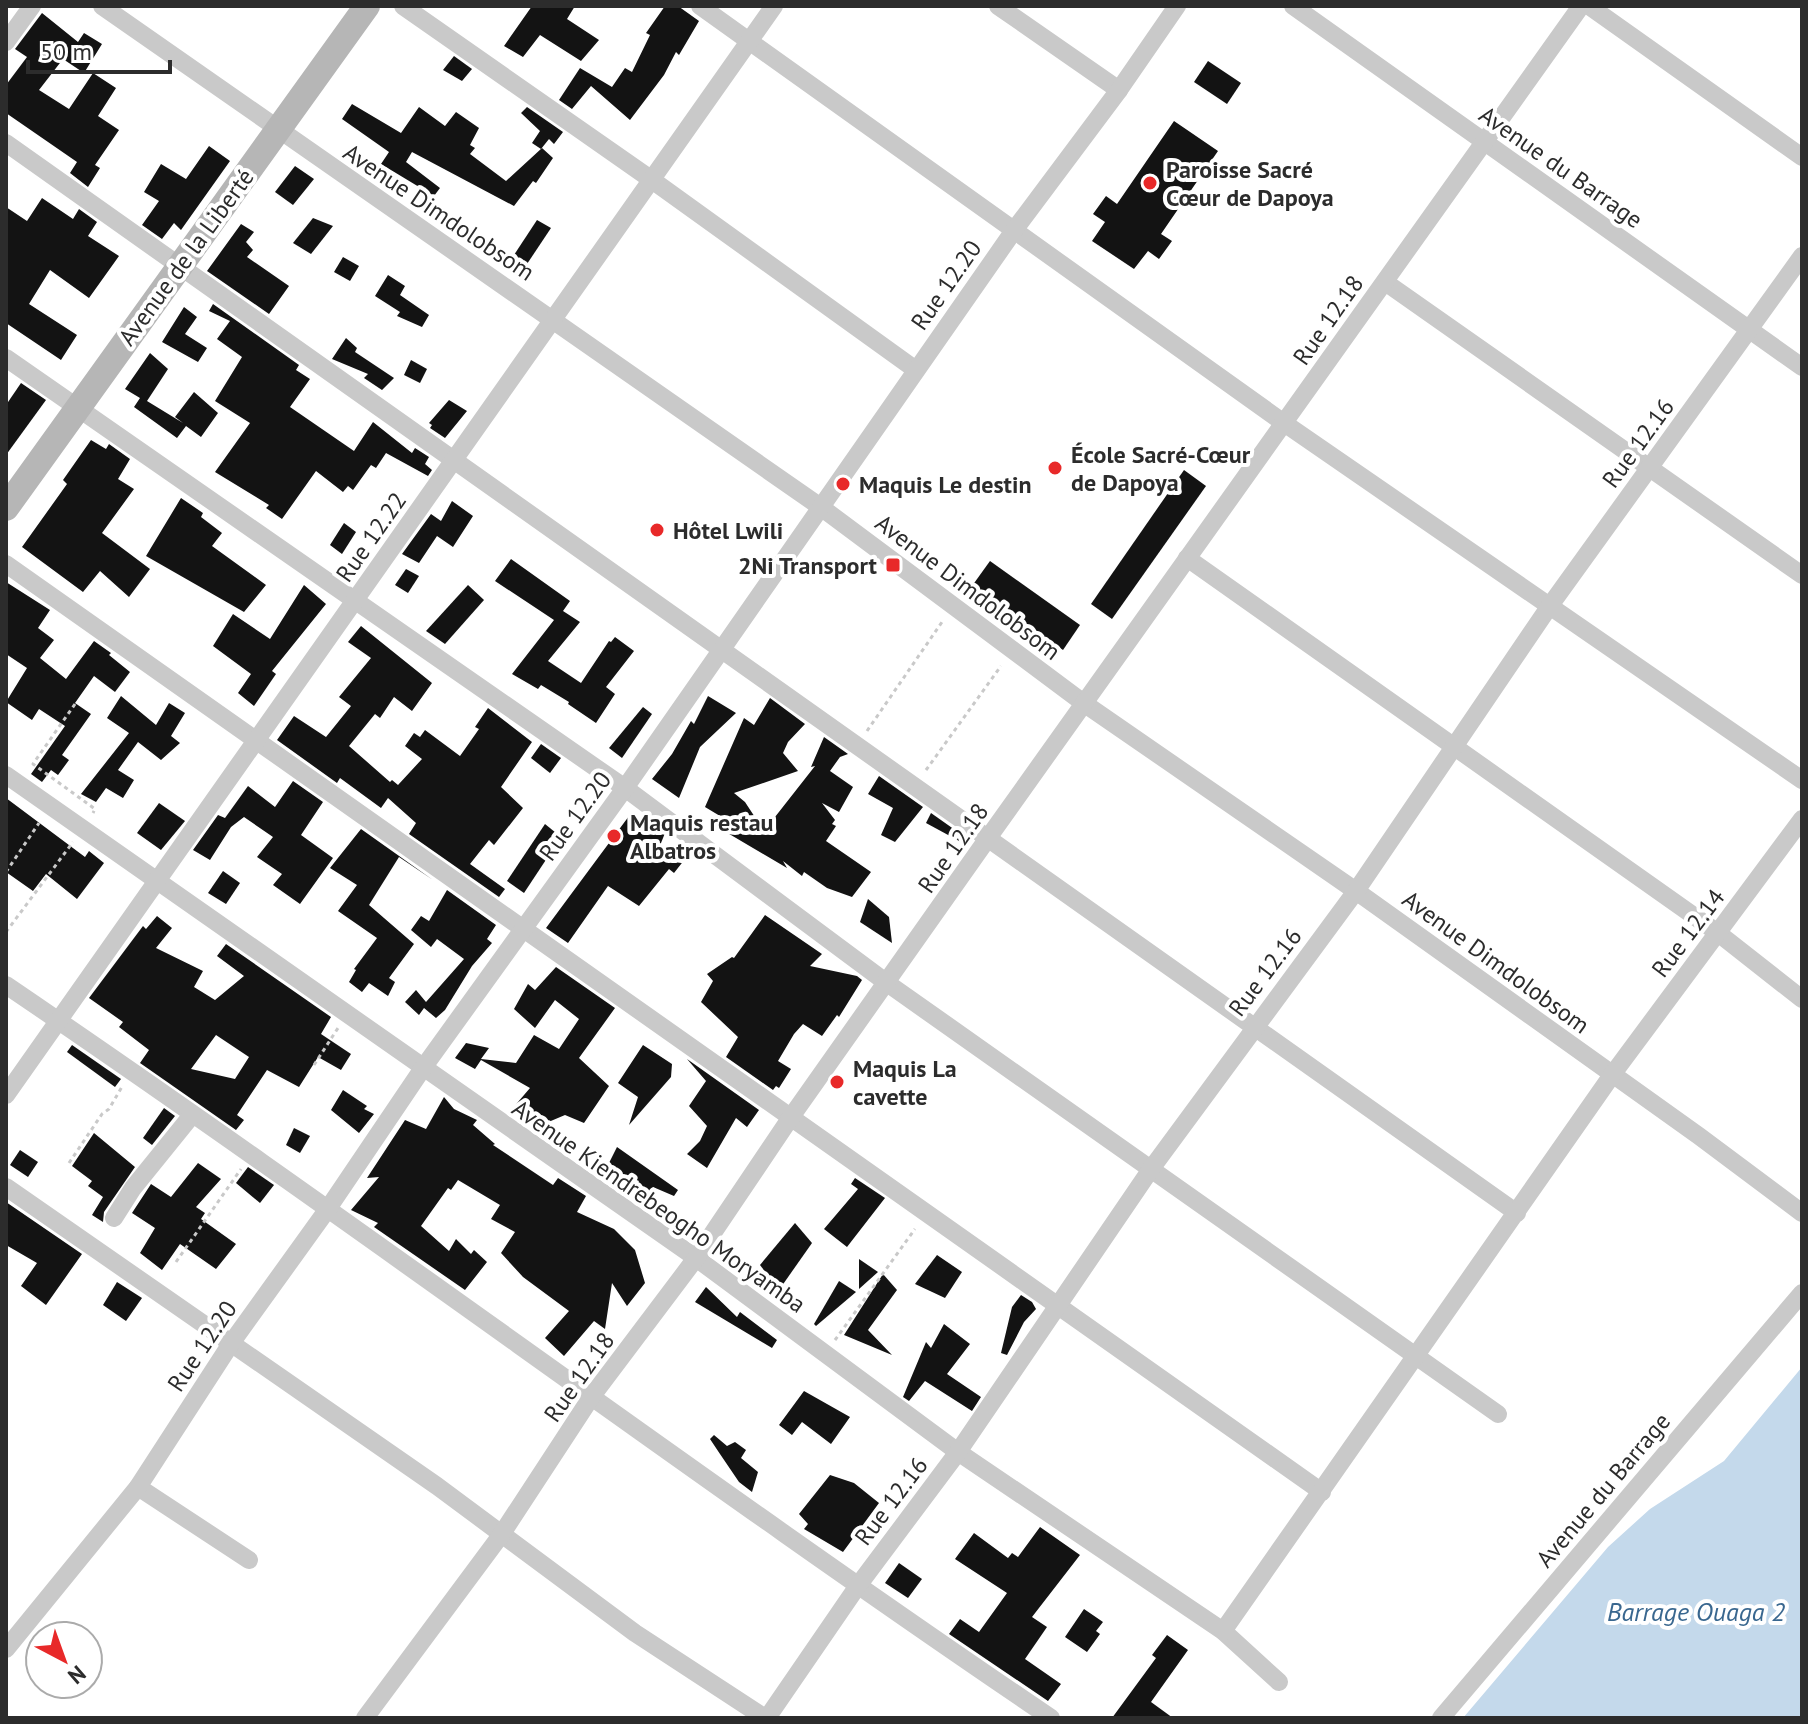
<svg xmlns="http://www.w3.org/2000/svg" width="1808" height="1724" viewBox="0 0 1808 1724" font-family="'PT Sans',sans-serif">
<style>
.water{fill:#c4d9eb}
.building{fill:#131313;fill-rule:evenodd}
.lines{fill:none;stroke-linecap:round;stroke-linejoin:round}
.path{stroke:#c9c9c9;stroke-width:3;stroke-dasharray:4 4;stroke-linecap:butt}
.minor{stroke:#c9c9c9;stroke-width:18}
.secondary{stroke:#b6b6b6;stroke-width:26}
.poi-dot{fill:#e82929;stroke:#fff;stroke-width:3}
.labels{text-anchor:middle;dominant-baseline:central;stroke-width:8;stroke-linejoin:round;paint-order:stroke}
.street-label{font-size:24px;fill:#2c2c2c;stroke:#fff}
.poi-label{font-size:24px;font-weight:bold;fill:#2c2c2c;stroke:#fff;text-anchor:start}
.water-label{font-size:26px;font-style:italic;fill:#39678f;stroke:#fff}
</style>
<rect width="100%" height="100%" fill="#fff"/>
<!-- water -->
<polygon class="water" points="1802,1367 1802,1718 1463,1718 1608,1547 1650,1509 1724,1461"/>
<!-- building -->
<g class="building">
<polygon points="532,6 575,6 567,19 599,40 581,61 540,35 523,57 504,46"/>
<polygon points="665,6 678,6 699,21 679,55 676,52 664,75 630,120 591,86 572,109 559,100 580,68 612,87 625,68 632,72 650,35 646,33"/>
<polygon points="42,13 78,42 84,33 102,44 84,73 63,59 39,90 69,109 93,73 116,88 98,116 119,130 95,165 100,168 88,187 70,173 77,162 6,113 6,85 27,57 15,49"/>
<polygon points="454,56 472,69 462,81 443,70"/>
<polygon points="1208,61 1241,83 1227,104 1194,82"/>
<polygon points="352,104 401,133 419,107 445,126 456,112 479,128 470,145 475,148 470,154 506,181 542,148 553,158 536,183 533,181 514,206 412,152 406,162 440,188 434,196 381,164 389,152 342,119"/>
<polygon points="527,107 563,132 554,144 549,139 541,149 532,143 540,131 521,113"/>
<polygon points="1174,121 1218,151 1161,234 1172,241 1159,259 1148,251 1134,269 1092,241 1105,222 1093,214 1106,196 1117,204"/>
<polygon points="209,146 230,161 181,230 174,223 162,239 142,225 159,201 144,192 161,164 186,179"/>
<polygon points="295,166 314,179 293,205 275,192"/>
<polygon points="42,198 73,219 79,209 97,222 88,236 119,256 89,298 50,270 29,304 77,335 61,360 6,323 6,207 27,221"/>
<polygon points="313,218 333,226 311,254 293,243"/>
<polygon points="537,220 551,228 525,267 512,258"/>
<polygon points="241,224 254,232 246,242 253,250 247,257 289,286 269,314 207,271"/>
<polygon points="343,257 359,266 350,281 334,272"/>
<polygon points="388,275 405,286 400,295 429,315 422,327 397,316 400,312 375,296"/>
<polygon points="213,304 299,365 296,370 310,379 290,407 354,451 373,422 412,453 415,448 429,457 425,464 432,470 428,476 386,453 376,468 371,465 353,490 348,486 343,492 316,471 282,519 266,508 269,505 215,472 250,423 215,401 242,357 217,339 230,321 209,311"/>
<polygon points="184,307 197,317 185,334 207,348 198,362 162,342"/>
<polygon points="346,338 357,348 355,352 394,378 382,390 364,378 368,374 332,359"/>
<polygon points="150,353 168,369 147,401 183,423 175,417 194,392 218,413 201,437 186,426 177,438 134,407 140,398 125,389"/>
<polygon points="411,360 427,369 420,383 404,375"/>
<polygon points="21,383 46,400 6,455 6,405"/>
<polygon points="449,400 467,411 445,438 430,428 432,425 429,423"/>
<polygon points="91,440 106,449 109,444 130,459 118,479 134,489 102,533 150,569 129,597 100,571 83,592 22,547 67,484 63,480"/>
<polygon points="1184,470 1206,486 1112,619 1091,604"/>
<polygon points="181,498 203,513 201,517 222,533 212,546 266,585 244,612 146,556"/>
<polygon points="452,501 473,516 453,547 437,536 419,563 402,554 431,514 441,521"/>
<polygon points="344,523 356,532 342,554 330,545"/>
<polygon points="511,559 570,601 563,611 580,622 548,661 581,683 609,641 611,642 615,637 634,651 606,687 615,694 596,723 568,704 569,702 541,685 538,689 512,674 554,620 495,581"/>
<polygon points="990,561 1080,625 1063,650 972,586"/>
<polygon points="406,569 419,576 408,593 395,585"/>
<polygon points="6,582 50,610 38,628 54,640 40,658 66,679 94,641 111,653 109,655 130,672 115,692 94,676 75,703 91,714 62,755 69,760 58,775 51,770 42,782 31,774 65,726 39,709 32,720 6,702 27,668 6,654"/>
<polygon points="304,585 326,604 272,671 276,674 254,706 238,693 251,674 213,646 233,614 270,639"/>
<polygon points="468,585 484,600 445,644 426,631"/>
<polygon points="361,626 432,683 412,711 394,697 380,718 375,714 349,746 390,782 392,780 398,785 422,759 405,746 414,733 420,737 425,730 460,756 479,729 475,727 488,708 532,742 501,787 523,808 494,845 489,840 470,864 505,889 499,897 409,834 416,823 388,798 381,808 340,778 337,783 277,740 294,716 326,737 351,706 339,697 371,658 348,642"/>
<polygon points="121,696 156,725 169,703 185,713 171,736 180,743 161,760 138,742 118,770 134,780 123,798 106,788 96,802 81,794 129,733 107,718"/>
<polygon points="708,696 736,713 700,747 679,798 652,779 672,754 691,721 694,724"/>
<polygon points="770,698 805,724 788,742 783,753 798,771 734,793 745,802 764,831 815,766 811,767 824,737 848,754 840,757 830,771 853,787 839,812 822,803 835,820 832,824 836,826 826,841 871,872 852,897 827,888 804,872 802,876 783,861 787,868 714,825 720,816 705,807 744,718 754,725"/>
<polygon points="643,707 652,714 622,758 609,748"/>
<polygon points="541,744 561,758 550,773 531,758"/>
<polygon points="879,776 923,807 895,842 881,835 893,808 868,794"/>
<polygon points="293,781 323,802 301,835 333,858 300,904 273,885 282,874 257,857 273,837 244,817 231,827 210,860 193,850 218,815 225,818 248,786 275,807"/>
<polygon points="6,798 85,857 89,851 104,863 77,899 46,874 33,891 6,872"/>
<polygon points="159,803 185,821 161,850 137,833"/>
<polygon points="931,813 965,837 961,842 926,823"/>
<polygon points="629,816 642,826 647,820 665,833 659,848 685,859 674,873 669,869 639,906 608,886 568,943 546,928"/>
<polygon points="545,824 561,837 524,893 507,881"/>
<polygon points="361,829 433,880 399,857 369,905 414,944 389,978 395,982 388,996 369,983 362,992 349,982 356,970 354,969 377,938 338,911 357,885 330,868"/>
<polygon points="223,871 240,883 226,904 208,893"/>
<polygon points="447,890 496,925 487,939 492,943 472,966 445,1010 436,1018 424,1008 419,1015 405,1002 416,990 426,1002 464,959 437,939 431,947 411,930 421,916 429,921"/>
<polygon points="868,899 889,917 892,943 860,922"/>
<polygon points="765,915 822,954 810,966 857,976 862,980 839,1017 837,1015 822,1036 803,1024 794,1034 778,1061 791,1069 779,1088 776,1086 773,1090 726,1057 738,1037 701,1002 713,981 707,974 732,957 734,958"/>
<path d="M157,916L172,928L156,948L203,971L194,987L215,1000L244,976L217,956L226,944L331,1017L321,1034L351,1054L341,1070L318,1057L299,1087L267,1070L237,1115L244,1120L236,1130L140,1063L149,1050L119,1027L123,1022L89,998L143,926L146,929ZM216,1035L249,1057L235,1079L191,1069Z"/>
<polygon points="556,967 615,1008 579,1058 609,1086 584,1123 565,1115 539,1126 512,1109 530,1088 481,1060 475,1069 455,1058 466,1043 489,1048 481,1059 516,1063 534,1035 559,1049 579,1019 555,1000 535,1028 514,1009 528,984 535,990"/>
<polygon points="72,1045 121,1079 115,1087 67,1052"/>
<polygon points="643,1045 672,1064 671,1077 629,1125 638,1097 618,1083"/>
<polygon points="687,1059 759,1110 747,1127 736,1118 707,1168 687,1154 700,1141 707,1126 689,1106 706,1081"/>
<polygon points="343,1090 367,1106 364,1109 374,1114 359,1133 331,1110"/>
<polygon points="444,1097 454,1109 477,1120 473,1125 495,1144 493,1145 553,1185 558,1178 586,1196 577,1212 614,1229 635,1250 645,1283 627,1306 612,1283 605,1329 594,1321 564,1356 545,1338 569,1311 523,1277 501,1253 515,1232 491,1219 500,1205 458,1180 451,1190 448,1188 421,1226 449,1251 456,1239 471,1254 474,1250 487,1262 465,1290 374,1227 378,1223 351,1210 379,1177 367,1178 405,1120 426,1129"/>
<polygon points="164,1108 175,1116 152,1145 143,1138"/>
<polygon points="294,1128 310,1136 300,1153 286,1145"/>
<polygon points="94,1133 135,1167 104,1212 103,1222 92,1215 103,1197 88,1186 92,1181 72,1166"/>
<polygon points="617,1147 678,1190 674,1196 653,1187 640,1204 631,1198 639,1181 607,1167"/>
<polygon points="20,1150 38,1162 28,1177 10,1165"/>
<polygon points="198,1163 221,1179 196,1207 205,1213 201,1219 236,1244 216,1269 180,1244 162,1270 140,1253 155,1228 132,1213 151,1184 171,1197"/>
<polygon points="248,1167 274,1185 260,1203 236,1183"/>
<polygon points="855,1178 885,1198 847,1247 824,1229 858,1189 851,1184"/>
<polygon points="6,1202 82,1254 46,1305 21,1286 37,1263 6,1245"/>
<polygon points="795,1223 812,1243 779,1290 760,1265"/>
<polygon points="937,1255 962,1272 945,1298 915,1284"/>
<polygon points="859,1259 878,1272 859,1289"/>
<polygon points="883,1274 897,1290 868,1330 892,1355 844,1335"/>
<polygon points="839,1281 856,1292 816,1326 814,1324"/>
<polygon points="117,1282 142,1298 126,1321 103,1305"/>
<polygon points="706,1287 737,1317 740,1312 777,1340 772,1348 695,1302"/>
<polygon points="1021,1295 1032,1302 1036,1309 1024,1322 1007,1355 1001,1353 1012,1307"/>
<polygon points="944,1324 970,1344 947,1374 981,1397 972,1411 925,1381 909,1401 903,1397 926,1342 931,1348"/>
<polygon points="804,1391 850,1417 831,1444 802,1422 792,1435 779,1425"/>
<polygon points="714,1435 727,1446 735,1442 746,1450 741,1458 758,1472 752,1492 739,1482 720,1454 710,1439"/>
<polygon points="830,1475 854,1483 879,1503 843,1552 804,1529 808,1524 799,1514"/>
<polygon points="1040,1527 1080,1555 1032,1617 1047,1627 1025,1659 1061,1684 1048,1701 949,1634 960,1619 979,1632 1007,1593 955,1559 974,1533 1008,1558 1012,1553 1018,1557"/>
<polygon points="899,1563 922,1579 908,1598 885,1583"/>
<polygon points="1084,1609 1103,1622 1096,1631 1100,1634 1087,1652 1065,1637"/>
<polygon points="1167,1635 1188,1650 1151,1702 1173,1718 1112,1718 1156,1658 1152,1655"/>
</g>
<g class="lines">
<!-- path -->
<g class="path">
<polyline points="75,704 33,764 95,809 93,813"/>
<polyline points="867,731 942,622"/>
<polyline points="926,770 1001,666"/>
<polyline points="6,872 39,823"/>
<polyline points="6,932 73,842"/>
<polyline points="314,1065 338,1028"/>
<polyline points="69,1163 102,1114 109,1109 123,1085"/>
<polyline points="176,1262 241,1169"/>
<polyline points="835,1340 915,1229"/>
</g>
<!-- minor -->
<g class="minor">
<polyline points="102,6 822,508 1085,704 1356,891 1699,1136 1802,1213"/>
<polyline points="403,6 652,180 916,370"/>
<polyline points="700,6 1284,423 1802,780"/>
<polyline points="998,6 1119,90"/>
<polyline points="1293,6 1802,367"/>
<polyline points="1589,6 1802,157"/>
<polyline points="6,42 32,6"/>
<polyline points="6,143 1517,1213"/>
<polyline points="1385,282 1802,575"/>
<polyline points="6,358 625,788 887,983 1498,1414"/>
<polyline points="1187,558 1718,933 1802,999"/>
<polyline points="6,564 1322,1492"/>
<polyline points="6,775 696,1258 958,1452 1223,1631 1279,1682"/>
<path d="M6,985C358,1224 699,1480 1051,1718"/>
<polyline points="6,1095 774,6"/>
<polyline points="6,1187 437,1486 635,1633 765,1718"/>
<polyline points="114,1218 133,1188 192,1115"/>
<polyline points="138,1487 249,1560"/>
<polyline points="1223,1631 1612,1075 1802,819"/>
<polyline points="6,1649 138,1487 232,1342 327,1210 423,1068 625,788 1015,229 1119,90 1177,6"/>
<polyline points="365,1718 501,1535 592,1396 696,1258 791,1117 988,838 1581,6"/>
<polyline points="767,1718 857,1587 958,1452 1151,1169 1356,891 1549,607 1802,256"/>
<polyline points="1441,1718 1802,1293"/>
</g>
<!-- secondary -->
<polyline class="secondary" points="6,508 367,6"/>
</g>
<!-- markers -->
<g class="poi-dot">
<circle cx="1150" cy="183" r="8"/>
<circle cx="1055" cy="468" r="8"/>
<circle cx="843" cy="484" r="8"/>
<circle cx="657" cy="530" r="8"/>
<rect x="885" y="557" width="16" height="16" rx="4"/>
<circle cx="614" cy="836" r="8"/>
<circle cx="837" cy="1082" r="8"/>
</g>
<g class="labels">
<!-- street labels -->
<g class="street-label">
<text transform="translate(1561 167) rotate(35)">Avenue du Barrage</text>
<text transform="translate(439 212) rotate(34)">Avenue Dimdolobsom</text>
<text transform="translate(186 257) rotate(-54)">Avenue de la Liberté</text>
<text transform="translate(946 285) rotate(-55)">Rue 12.20</text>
<text transform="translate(1328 320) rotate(-55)">Rue 12.18</text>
<text transform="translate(1638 443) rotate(-54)">Rue 12.16</text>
<text transform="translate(371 537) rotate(-55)">Rue 12.22</text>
<text transform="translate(968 587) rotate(37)">Avenue Dimdolobsom</text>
<text transform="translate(575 816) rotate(-54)">Rue 12.20</text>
<text transform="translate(953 848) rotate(-55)">Rue 12.18</text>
<text transform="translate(1688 933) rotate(-53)">Rue 12.14</text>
<text transform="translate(1496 962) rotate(36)">Avenue Dimdolobsom</text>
<text transform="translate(1265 972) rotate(-53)">Rue 12.16</text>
<text transform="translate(659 1206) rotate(35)">Avenue Kiendrebeogho Moryamba</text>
<text transform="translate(202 1346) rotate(-56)">Rue 12.20</text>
<text transform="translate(579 1377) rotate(-55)">Rue 12.18</text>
<text transform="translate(1603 1490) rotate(-50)">Avenue du Barrage</text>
<text transform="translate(891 1501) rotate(-53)">Rue 12.16</text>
</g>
<!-- poi labels -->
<g class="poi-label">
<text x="1166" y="169">Paroisse Sacré<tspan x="1166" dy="28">Cœur de Dapoya</tspan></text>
<text x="1071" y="454">École Sacré-Cœur<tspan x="1071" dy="28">de Dapoya</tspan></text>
<text x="859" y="484">Maquis Le destin</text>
<text x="673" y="530">Hôtel Lwili</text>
<text x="877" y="565" text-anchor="end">2Ni Transport</text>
<text x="630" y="822">Maquis restau<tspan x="630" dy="28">Albatros</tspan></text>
<text x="853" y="1068">Maquis La<tspan x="853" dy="28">cavette</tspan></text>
</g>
<!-- water labels -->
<g class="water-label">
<text x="1696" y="1611">Barrage Ouaga 2</text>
</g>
</g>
<!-- border -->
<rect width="1808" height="1724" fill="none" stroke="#2c2c2c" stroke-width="16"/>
<!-- north arrow -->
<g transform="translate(64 1660) rotate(139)"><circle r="38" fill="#ffffff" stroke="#ababab" stroke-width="2"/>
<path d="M0-6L14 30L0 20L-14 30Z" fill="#e82929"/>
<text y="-12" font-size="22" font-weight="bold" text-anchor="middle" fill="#2c2c2c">N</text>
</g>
<!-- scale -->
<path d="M28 60v12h142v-12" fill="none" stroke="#2c2c2c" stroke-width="4"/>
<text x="40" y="60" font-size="24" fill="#2c2c2c" stroke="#ffffff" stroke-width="6" paint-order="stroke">50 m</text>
</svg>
